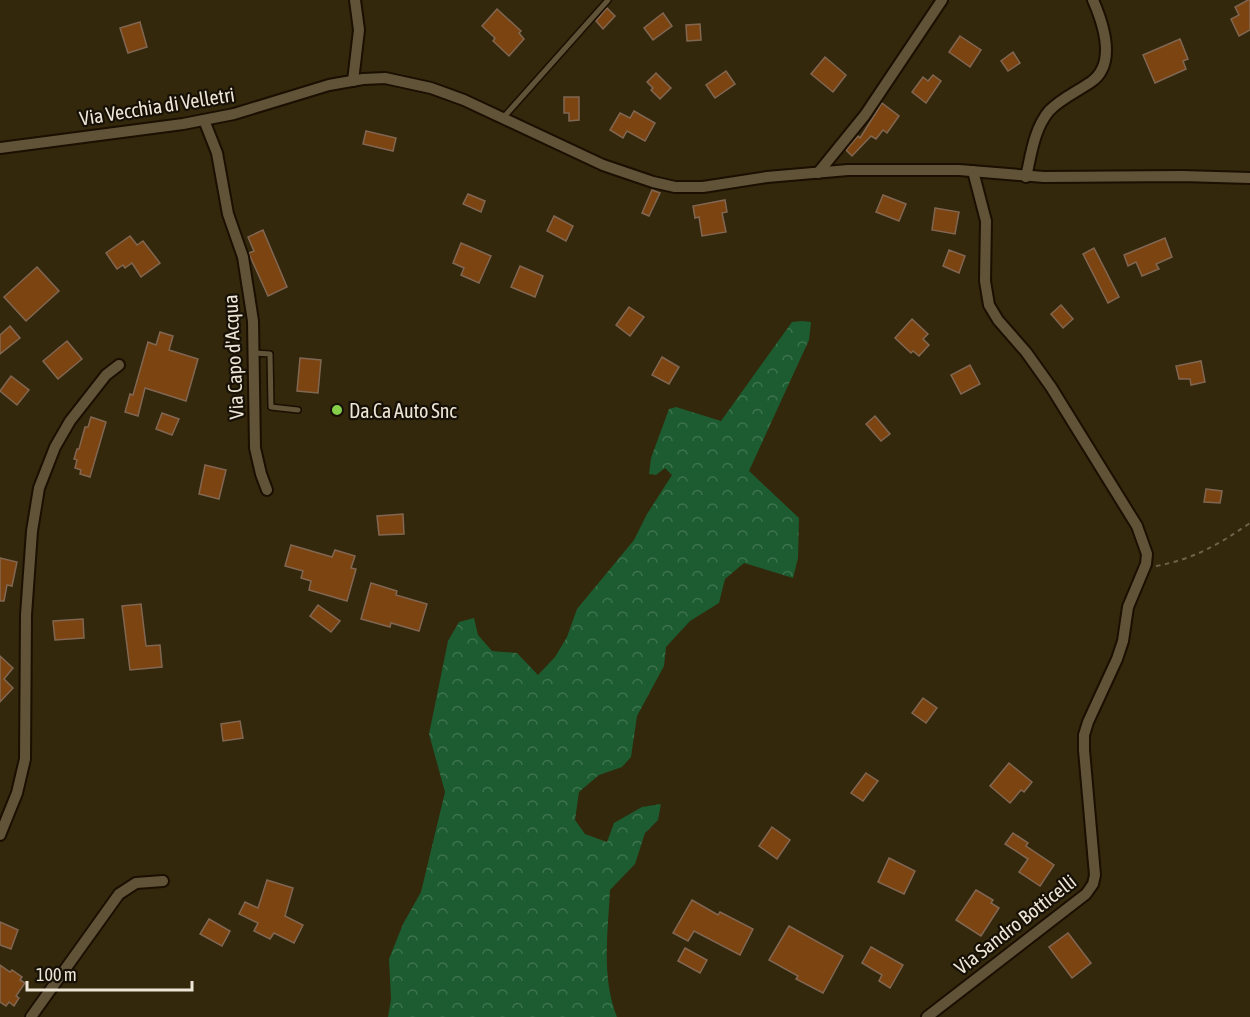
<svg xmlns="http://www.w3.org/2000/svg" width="1250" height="1017" viewBox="0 0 1250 1017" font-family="'Asap Condensed',sans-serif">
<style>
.forest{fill:url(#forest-crowns)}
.building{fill:#7b4411;stroke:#816753;stroke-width:1.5}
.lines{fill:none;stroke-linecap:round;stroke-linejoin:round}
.service-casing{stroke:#1a0f00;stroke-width:8}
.minor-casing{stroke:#1a0f00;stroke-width:14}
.path{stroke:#6d634b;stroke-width:2;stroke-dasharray:4.5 4.5;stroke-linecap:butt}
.service{stroke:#615338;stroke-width:5}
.minor{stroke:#615338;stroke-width:10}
.poi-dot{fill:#86cf4b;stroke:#161006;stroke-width:2}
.labels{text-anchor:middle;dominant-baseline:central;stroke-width:4.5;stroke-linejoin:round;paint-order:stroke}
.street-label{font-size:20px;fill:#ede5d5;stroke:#161006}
.poi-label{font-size:20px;fill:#ede5d5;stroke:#161006;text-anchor:start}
</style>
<defs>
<pattern id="forest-crowns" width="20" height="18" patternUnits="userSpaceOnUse" patternTransform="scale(1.5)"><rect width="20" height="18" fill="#1c5c30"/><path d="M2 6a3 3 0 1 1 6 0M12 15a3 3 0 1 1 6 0" fill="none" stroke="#3d734d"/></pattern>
</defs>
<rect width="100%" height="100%" fill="#33270c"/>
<!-- forest -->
<path class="forest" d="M802,321L811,322L809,340L749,471L799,518L798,558L793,578L744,563L725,579L719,603L690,621L666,647L664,666L637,716L631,757L622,767L599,775L579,792L575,820L585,834L607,842L614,823L642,807L661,804L658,820L645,833L635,864L610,890C608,932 601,977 617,1017H388L391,999L389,959L403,924L421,892L445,792L429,734L448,641L459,622L474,618L478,635L492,651L517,653L538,675L555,657L567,637L577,609L634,540L647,514L672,475L665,468L656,475L649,474L651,458L669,409L676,407L721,421L792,322Z"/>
<!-- building -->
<g class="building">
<polygon points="1248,0 1250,0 1250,30 1239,36 1231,19 1239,15 1235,7"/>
<polygon points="607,8 615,16 603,29 596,21"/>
<polygon points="497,9 521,31 519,33 524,39 509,56 493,41 495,38 482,26"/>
<polygon points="663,13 672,26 653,40 644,28"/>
<polygon points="140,22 147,47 128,53 120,28"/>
<polygon points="700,24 701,40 687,41 686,25"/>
<polygon points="960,36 981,50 970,67 949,52"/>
<polygon points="1180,39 1188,59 1183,61 1186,69 1155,83 1143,55"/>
<polygon points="1013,52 1020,63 1008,71 1001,61"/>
<polygon points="825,57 846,75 833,92 811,74"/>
<polygon points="726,71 735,84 715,98 706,85"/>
<polygon points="656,73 671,88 660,99 651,90 653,88 647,82"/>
<polygon points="933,75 941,81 926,103 912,92 923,77 928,81"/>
<polygon points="564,97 579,97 579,120 569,121 569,113 564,113"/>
<polygon points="882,103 899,116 887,133 883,130 876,139 871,136 852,156 846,150 858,136 860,138"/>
<polygon points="634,111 655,123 645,141 627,131 623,138 610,130 620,113 630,118"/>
<polygon points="366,131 396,138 393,151 363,144"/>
<polygon points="652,190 660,193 649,216 642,213"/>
<polygon points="468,194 485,201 481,212 463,204"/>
<polygon points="883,195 906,204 899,221 876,212"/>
<polygon points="725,200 727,212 722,213 726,232 702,236 699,217 695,218 693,206"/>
<polygon points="935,208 959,212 955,234 932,230"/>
<polygon points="554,216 573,226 566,241 547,231"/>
<polygon points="263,230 287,287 268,296 250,256 249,253 254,251 248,237"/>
<polygon points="130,236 137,245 143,241 160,263 141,277 132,263 125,268 123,265 117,269 106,253"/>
<polygon points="1165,238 1172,257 1156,264 1159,269 1142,276 1136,262 1128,266 1124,255"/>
<polygon points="461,243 491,256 479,283 461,275 464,268 453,263"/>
<polygon points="1094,248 1119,297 1108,303 1083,254"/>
<polygon points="949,250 965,256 959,273 943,266"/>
<polygon points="520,266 543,276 535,297 511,287"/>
<polygon points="37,267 59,291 26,321 4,297"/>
<polygon points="1061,305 1073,319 1063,328 1051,314"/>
<polygon points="629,307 644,317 630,336 616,325"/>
<polygon points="912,319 928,334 923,339 929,345 919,356 913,351 911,353 895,338"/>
<polygon points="10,326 20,338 0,354 0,335"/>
<polygon points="160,332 173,336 169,350 198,359 186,401 145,388 138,416 125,412 130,394 133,395 148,342 156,345"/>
<polygon points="67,341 82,359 58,379 43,361"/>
<polygon points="662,357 679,367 669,384 652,375"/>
<polygon points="300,358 321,360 318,393 297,391"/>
<polygon points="1201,361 1205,382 1191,385 1190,379 1179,379 1176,366"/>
<polygon points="970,365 980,384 961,394 951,375"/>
<polygon points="11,376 29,390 17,405 0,391"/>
<polygon points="162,413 179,419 172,435 156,429"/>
<polygon points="875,416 890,434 881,441 866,424"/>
<polygon points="91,417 106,422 90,477 80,474 81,470 75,468 77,460 74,459 77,449 79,449 85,427 88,427"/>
<polygon points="205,465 226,470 219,499 199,494"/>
<polygon points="1206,489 1222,491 1220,503 1204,502"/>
<polygon points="403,514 404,534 379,535 377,516"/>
<polygon points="291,545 332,557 335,550 355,556 351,568 356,569 347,601 309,590 311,581 301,578 303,571 285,566"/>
<polygon points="0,558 17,562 12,586 7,585 4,601 0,601"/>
<polygon points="371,583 397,591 396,595 427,604 419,631 391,623 390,627 361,619"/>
<polygon points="141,604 146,646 160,645 162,667 130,670 122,606"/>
<polygon points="318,605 340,621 331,632 310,616"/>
<polygon points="83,619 84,638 55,640 53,621"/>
<polygon points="0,656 13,668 4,679 13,688 0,702"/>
<polygon points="923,698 937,708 926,723 912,713"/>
<polygon points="240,721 243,738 223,741 221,724"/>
<polygon points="1009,763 1032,782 1024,792 1021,790 1010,803 990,786"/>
<polygon points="866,773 878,781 863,801 851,793"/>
<polygon points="772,827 790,840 777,859 759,846"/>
<polygon points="1013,833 1028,843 1026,846 1054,865 1040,886 1019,872 1028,859 1005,844"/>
<polygon points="889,858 915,871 904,894 878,882"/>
<polygon points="267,880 293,888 285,916 303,925 294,943 274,933 270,939 254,931 258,923 239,914 245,902 258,908"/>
<polygon points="976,890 993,900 991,903 999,908 981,936 956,920"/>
<polygon points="692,900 718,915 720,912 753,929 740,955 694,931 688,941 673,933"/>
<polygon points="209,919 230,931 222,946 200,934"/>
<polygon points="0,922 18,930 11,949 0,945"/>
<polygon points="789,926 843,956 823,993 796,979 798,976 769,960"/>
<polygon points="1068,933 1091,963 1072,978 1049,947"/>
<polygon points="871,947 903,965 890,988 879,981 882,975 862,963"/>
<polygon points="685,948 707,960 700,973 678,961"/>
<polygon points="0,965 10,972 12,970 22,977 20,980 25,983 16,996 19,998 14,1006 9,1002 6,1006 0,1002"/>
</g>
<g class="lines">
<defs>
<g id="service">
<polyline points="503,118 608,0"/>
<polyline points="254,353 270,354 271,407 298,410"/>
</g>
<g id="minor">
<polyline points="353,81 359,30 355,0"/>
<polyline points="204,120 217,153 228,214 243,257 253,321 255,448 261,474 267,490"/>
<polyline points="0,148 183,124 234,114 329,85 363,79 385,78 431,88 464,100 603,165 653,182 675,187 703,187 767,177 848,170 959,170 1044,177 1182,176 1250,178"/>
<polyline points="818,173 865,115 942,0"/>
<path d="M1026,177C1031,155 1034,129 1049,111C1060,99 1078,91 1091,82C1117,64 1103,23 1093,0"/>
<polyline points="0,835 17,793 25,759 26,615 32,531 39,488 55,447 70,421 106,375 119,365"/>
<polyline points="31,1017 119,894 136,883 163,881"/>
<polyline points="927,1017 1086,894 1093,884 1095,875 1084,750 1084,735 1088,722 1117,659 1123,641 1128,607 1146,564 1147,554 1137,526 1051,387 1026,352 998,320 989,305 985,281 986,221 973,171"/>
</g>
</defs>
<!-- service casing -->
<use href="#service" class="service-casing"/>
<!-- minor casing -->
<use href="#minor" class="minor-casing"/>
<!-- path -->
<path class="path" d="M1156,566C1194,559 1218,545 1250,523"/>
<!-- service -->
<use href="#service" class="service"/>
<!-- minor -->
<use href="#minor" class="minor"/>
</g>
<!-- markers -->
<circle class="poi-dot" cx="337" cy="410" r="6"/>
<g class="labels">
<!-- street labels -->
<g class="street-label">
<text transform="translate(157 106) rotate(-9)">Via Vecchia di Velletri</text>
<text transform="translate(233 357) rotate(-93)">Via Capo d'Acqua</text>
<text transform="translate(1015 924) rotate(-38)">Via Sandro Botticelli</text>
</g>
<!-- poi labels -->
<g class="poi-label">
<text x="349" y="410">Da.Ca Auto Snc</text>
</g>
</g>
<!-- scale -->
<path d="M27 981v9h165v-9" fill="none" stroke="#ede5d5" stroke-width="3"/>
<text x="36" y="981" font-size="18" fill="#ede5d5" stroke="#161006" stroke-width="4.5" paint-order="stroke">100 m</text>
</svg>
